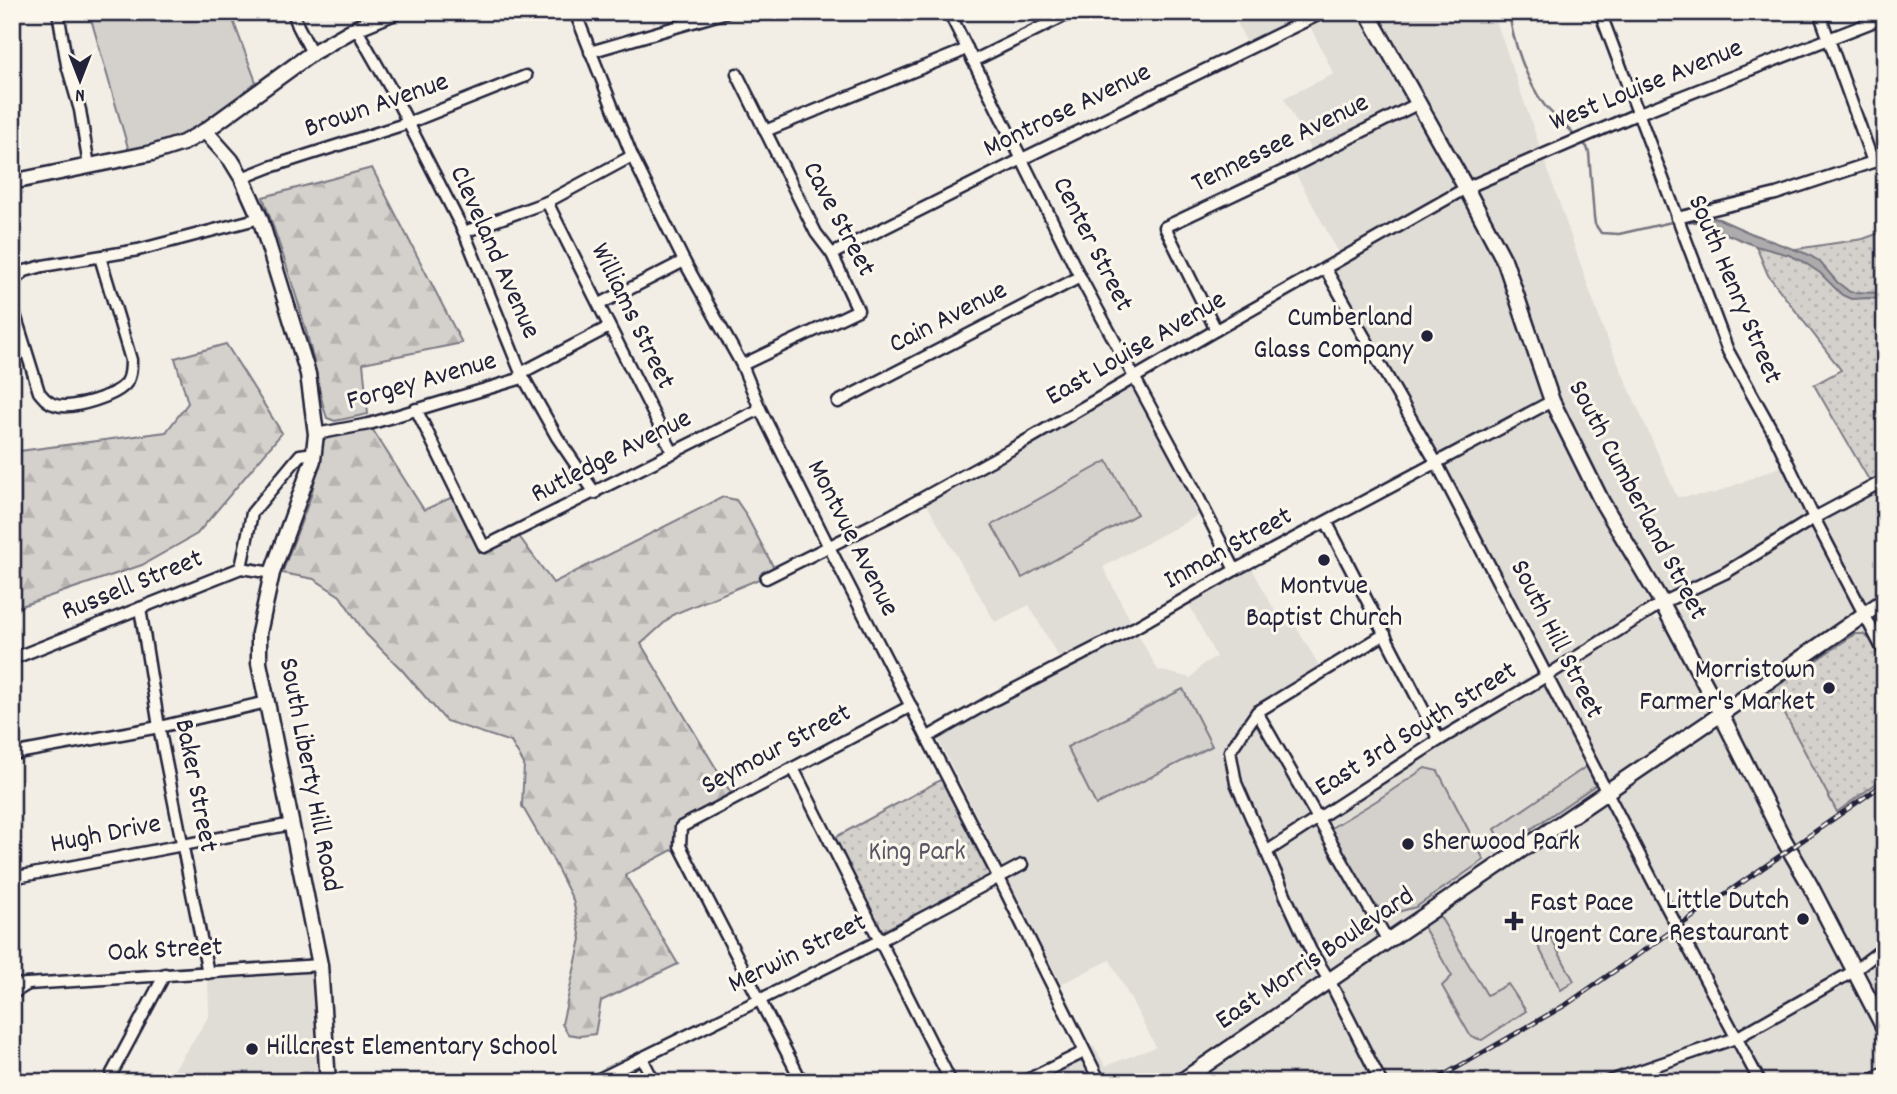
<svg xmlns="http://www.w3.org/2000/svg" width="1897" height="1094" viewBox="0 0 1897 1094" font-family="Dekko,sans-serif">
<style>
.built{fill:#e0dcd6;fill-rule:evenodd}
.green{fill:#d4d1cc;stroke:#7b7a84;stroke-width:2}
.forest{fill:url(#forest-firs);stroke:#7b7a84;stroke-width:2}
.park{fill:url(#park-dots);stroke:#7b7a84;stroke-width:2}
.water{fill:#aeabad;stroke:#76747f;stroke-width:2}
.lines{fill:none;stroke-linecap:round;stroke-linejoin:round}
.stream{stroke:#76747f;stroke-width:2.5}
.street-casing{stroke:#22223b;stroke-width:15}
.secondary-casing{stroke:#22223b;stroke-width:19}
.primary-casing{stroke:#22223b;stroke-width:19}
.street{stroke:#fbf7ec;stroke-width:10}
.secondary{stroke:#fbf7ec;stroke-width:14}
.primary{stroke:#fbf7ec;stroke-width:14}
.rail-casing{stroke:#22223b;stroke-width:5}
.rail{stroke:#fbf7ec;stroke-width:2.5;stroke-dasharray:8;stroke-linecap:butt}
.poi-dot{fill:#22223b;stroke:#fbf7ec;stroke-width:2.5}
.labels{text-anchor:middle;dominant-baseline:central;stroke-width:6;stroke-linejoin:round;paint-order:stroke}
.street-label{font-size:28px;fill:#22223b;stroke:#fbf7ec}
.poi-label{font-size:28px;fill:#22223b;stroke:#fbf7ec;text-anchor:end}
.park-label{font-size:28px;fill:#575766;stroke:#fbf7ec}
</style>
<defs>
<pattern id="forest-firs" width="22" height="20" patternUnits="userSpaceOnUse" patternTransform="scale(1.75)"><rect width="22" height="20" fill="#d4d1cc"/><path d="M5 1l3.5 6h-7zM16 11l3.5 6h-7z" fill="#b6b3b0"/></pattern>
<pattern id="park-dots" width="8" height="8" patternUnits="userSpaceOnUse" patternTransform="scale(1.75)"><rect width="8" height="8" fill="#d4d1cc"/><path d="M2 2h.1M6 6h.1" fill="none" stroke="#b6b3b0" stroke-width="1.8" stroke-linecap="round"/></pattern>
</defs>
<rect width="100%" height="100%" fill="#f2eee5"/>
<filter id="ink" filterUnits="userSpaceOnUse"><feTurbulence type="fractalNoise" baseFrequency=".0143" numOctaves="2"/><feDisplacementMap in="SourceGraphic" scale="14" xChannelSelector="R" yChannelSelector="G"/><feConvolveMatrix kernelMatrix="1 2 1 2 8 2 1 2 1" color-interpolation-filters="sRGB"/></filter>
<g filter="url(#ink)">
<!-- built -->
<g class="built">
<polygon points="1232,12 1493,12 1603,329 1677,497 1713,494 1784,465 1808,513 1712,574 1673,591 1668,590 1549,667 1449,480 1436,452 1333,272 1333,269 1438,209 1457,200 1448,189 1406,216 1339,253 1292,167 1314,156 1284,98 1334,74 1304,14 1247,43"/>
<path d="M1134,377L1204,512L1103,567L1134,628L1158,670L1191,678L1203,664L1216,657L1186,598L1249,563L1281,622L1290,617L1323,672L1257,712L1319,819L1539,680L1652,619L1658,620L1681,609L1683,599L1807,525L1885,483V1082H1023L1094,1046L1105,1066L1156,1047L1110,960L1061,984L935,733L1063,665L1029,605L995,622L923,498ZM1308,929L1326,961L1324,971L1302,931Z"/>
<polygon points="314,966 319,1082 166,1082 209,1016 208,973"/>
</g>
<!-- green -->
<g class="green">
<polygon points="89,12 230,12 256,82 183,143 131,158"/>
<polygon points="1107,461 1137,514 1022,578 992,525"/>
<polygon points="1183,689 1212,746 1096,805 1067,747"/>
<polygon points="1587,766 1595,784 1594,786 1506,846 1503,845 1495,829"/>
<polygon points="1425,768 1438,771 1484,860 1416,907 1394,913 1382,910 1369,899 1331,828 1376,801"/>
<polygon points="1439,915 1487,995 1508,984 1526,1011 1482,1040 1471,1037 1442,986 1452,976 1423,926"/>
<polygon points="1551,938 1574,981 1561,990 1538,946 1540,944"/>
</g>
<!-- forest -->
<g class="forest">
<path d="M372,168L462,343L363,363L368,414L335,421L327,418C319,397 318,375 312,354C299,300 281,249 263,197Z"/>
<polygon points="226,344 282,433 197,534 142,565 12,609 12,452 166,432 188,403 175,358"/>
<polygon points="369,424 424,510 457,495 484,547 516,532 553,583 723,497 736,500 745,513 776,572 674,614 641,644 731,793 701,811 681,827 680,846 625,875 678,964 601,1001 595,1034 580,1036 568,1034 562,1024 581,939 573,900 551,856 522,806 524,764 511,742 446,721 402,670 366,634 340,596 314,579 282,573 311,496 320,457 323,433"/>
</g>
<!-- park -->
<g class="park">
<polygon points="1885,231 1885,480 1873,487 1814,385 1841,370 1768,275 1756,246 1796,249 1863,239"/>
<polygon points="1855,634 1863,634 1871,640 1885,665 1885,777 1837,812 1772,690"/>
<polygon points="944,778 993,875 881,932 834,838"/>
</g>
<!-- water -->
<polygon class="water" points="1699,215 1719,219 1755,235 1807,254 1819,261 1837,282 1850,292 1885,293 1885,300 1870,298 1851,299 1842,295 1820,273 1802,261 1789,255 1756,246 1697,222 1689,222 1687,218"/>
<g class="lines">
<!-- stream -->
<g class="stream">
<path d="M1509,12C1512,40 1528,84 1545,106C1555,117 1567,127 1577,138"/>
<polyline points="1582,142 1587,147 1589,153 1594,217 1595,224 1601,233 1619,234 1676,221"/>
</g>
<defs>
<g id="street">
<polyline points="58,12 67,65 80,110 89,166"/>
<polyline points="293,12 298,26 312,53"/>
<polyline points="575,12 632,156 684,261 742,365 760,409 829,547 999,878 1100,1082"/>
<polyline points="949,12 1080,277 1185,471 1235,570"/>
<polyline points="1600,12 1728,351 1773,432 1814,518 1885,654"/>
<polyline points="1819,12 1873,162"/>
<polyline points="356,28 392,91 464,232 521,373 557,437 595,493"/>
<polyline points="590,52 727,12"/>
<polyline points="973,61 1072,12"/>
<polyline points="737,74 816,233 832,254 858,310 742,365"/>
<polyline points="765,131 958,53 967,48"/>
<polyline points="242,178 270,167 408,123 526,76"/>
<polyline points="547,202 673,453"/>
<polyline points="1677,218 1776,194 1885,158"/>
<polyline points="464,232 547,202 632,156"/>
<polyline points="832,254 1022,159 1324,12"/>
<polyline points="1325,268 1437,464 1656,887 1760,1082"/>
<polyline points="12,286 14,280 25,271 43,266 138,250 260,218"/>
<polyline points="600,304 684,261"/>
<path d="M12,305L39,392C44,398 48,403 56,405C71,410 118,396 127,382C131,376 131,367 131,360L100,257"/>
<polyline points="1216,330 1165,227 1292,167 1417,104"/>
<polyline points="838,402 1080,277"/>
<polyline points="416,409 484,547 760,409"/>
<polyline points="316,434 369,424 519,379 521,373 609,327"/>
<polyline points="1327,523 1439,740"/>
<polyline points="241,568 252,513 300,455 314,453"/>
<polyline points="766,578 890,516 1010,450 1216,330 1466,188 1637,114 1885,17"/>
<polyline points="140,608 159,727 208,973"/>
<polyline points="12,659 241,568 272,573"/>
<polyline points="1257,712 1388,941"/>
<polyline points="928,737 986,704 1134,628 1235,570 1552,401"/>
<polyline points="12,754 159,727 267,702"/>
<polyline points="793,768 951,1082"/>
<polyline points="1266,852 1439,740 1548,675 1662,603 1725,573 1814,518 1885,480"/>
<polyline points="12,878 292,824"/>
<polyline points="12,985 320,965"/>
<polyline points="12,994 28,984"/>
<polyline points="642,1058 654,1082"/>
<polyline points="111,1082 112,1073 165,974"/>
<polyline points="593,1082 881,940 1022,865"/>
<polyline points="802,1082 680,846 681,827 911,706"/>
<polyline points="1023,1082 1084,1052"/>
<polyline points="1381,1082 1329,980 1311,951 1291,908 1236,783 1230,751 1257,712 1385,634"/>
<polyline points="1607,1082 1736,1038 1854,971 1885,947"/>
</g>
<g id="secondary">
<polyline points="1367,12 1466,188 1505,262 1552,401 1602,502 1662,603 1721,714 1784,840 1810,885 1885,1030"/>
<polyline points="205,131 231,160 242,178 260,218 308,374 316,434 313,460 272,573 259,633 259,663 320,965 328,1082"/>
<polyline points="12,182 152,153 183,143 205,131 312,53 356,28 395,12"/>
<polyline points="1873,1082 1885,1074"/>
</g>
<polyline id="primary" points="1180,1082 1721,714 1885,600"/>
</defs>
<!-- street casing -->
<use href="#street" class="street-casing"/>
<!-- secondary casing -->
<use href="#secondary" class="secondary-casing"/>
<!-- primary casing -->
<use href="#primary" class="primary-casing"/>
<!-- street -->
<use href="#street" class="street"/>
<!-- secondary -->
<use href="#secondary" class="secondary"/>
<!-- primary -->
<use href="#primary" class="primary"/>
<defs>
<polyline id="rail" points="1432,1082 1567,1004 1885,783"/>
</defs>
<!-- rail casing -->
<use href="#rail" class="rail-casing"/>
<!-- rail -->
<use href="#rail" class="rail"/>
</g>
</g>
<!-- markers -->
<g class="poi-dot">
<circle cx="1427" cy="336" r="7"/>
<circle cx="1324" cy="560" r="7"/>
<circle cx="1829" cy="688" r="7"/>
<circle cx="1408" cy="844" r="7"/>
<circle cx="1803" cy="919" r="7"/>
<path d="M1510.5 910.5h7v7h7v7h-7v7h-7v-7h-7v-7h7z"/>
<circle cx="252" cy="1049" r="7"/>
</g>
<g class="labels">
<!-- street labels -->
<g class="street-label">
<text transform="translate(1647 87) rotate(-22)">West Louise Avenue</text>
<text transform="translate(377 107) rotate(-19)">Brown Avenue</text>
<text transform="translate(1068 112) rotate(-26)">Montrose Avenue</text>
<text transform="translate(1281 145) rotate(-26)">Tennessee Avenue</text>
<text transform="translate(837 220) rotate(62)">Cave Street</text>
<text transform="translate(1091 245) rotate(63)">Center Street</text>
<text transform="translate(493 253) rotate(66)">Cleveland Avenue</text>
<text transform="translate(1733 290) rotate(67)">South Henry Street</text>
<text transform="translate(631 317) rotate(64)">Williams Street</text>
<text transform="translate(949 319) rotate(-27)">Cain Avenue</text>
<text transform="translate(1137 350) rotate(-30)">East Louise Avenue</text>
<text transform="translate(422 383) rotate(-16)">Forgey Avenue</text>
<text transform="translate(612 458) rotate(-27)">Rutledge Avenue</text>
<text transform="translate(1636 501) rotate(62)">South Cumberland Street</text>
<text transform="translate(851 539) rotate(63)">Montvue Avenue</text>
<text transform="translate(1229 550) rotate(-29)">Inman Street</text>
<text transform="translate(133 587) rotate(-22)">Russell Street</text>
<text transform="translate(1555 640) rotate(63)">South Hill Street</text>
<text transform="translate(1417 731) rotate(-32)">East 3rd South Street</text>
<text transform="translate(777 751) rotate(-28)">Seymour Street</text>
<text transform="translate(308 775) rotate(79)">South Liberty Hill Road</text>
<text transform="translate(194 786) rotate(79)">Baker Street</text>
<text transform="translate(106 836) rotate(-11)">Hugh Drive</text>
<text transform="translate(165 952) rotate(-3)">Oak Street</text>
<text transform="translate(798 955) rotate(-26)">Merwin Street</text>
<text transform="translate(1316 960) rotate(-34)">East Morris Boulevard</text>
</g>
<!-- poi labels -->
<g class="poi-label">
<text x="1413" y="320">Cumberland<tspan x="1413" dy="32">Glass Company</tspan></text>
<text x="1324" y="588" text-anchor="middle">Montvue<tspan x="1324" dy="32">Baptist Church</tspan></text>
<text x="1815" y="672">Morristown<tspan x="1815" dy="32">Farmer's Market</tspan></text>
<text x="1422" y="844" text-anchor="start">Sherwood Park</text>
<text x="1789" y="903">Little Dutch<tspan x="1789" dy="32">Restaurant</tspan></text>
<text x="1530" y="905" text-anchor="start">Fast Pace<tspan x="1530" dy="32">Urgent Care</tspan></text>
<text x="266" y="1049" text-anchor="start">Hillcrest Elementary School</text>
</g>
<!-- park labels -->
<g class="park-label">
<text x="917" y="854">King Park</text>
</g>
</g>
<!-- margin -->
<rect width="1897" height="1094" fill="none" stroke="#fbf7ec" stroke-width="42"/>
<rect x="21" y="21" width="1855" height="1052" fill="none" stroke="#22223b" stroke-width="2.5" filter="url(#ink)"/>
<!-- north arrow -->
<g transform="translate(80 80) rotate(180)" stroke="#fbf7ec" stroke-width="5" paint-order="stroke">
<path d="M0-5L12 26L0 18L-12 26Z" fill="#22223b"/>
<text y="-10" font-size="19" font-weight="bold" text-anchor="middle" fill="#22223b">N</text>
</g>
</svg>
